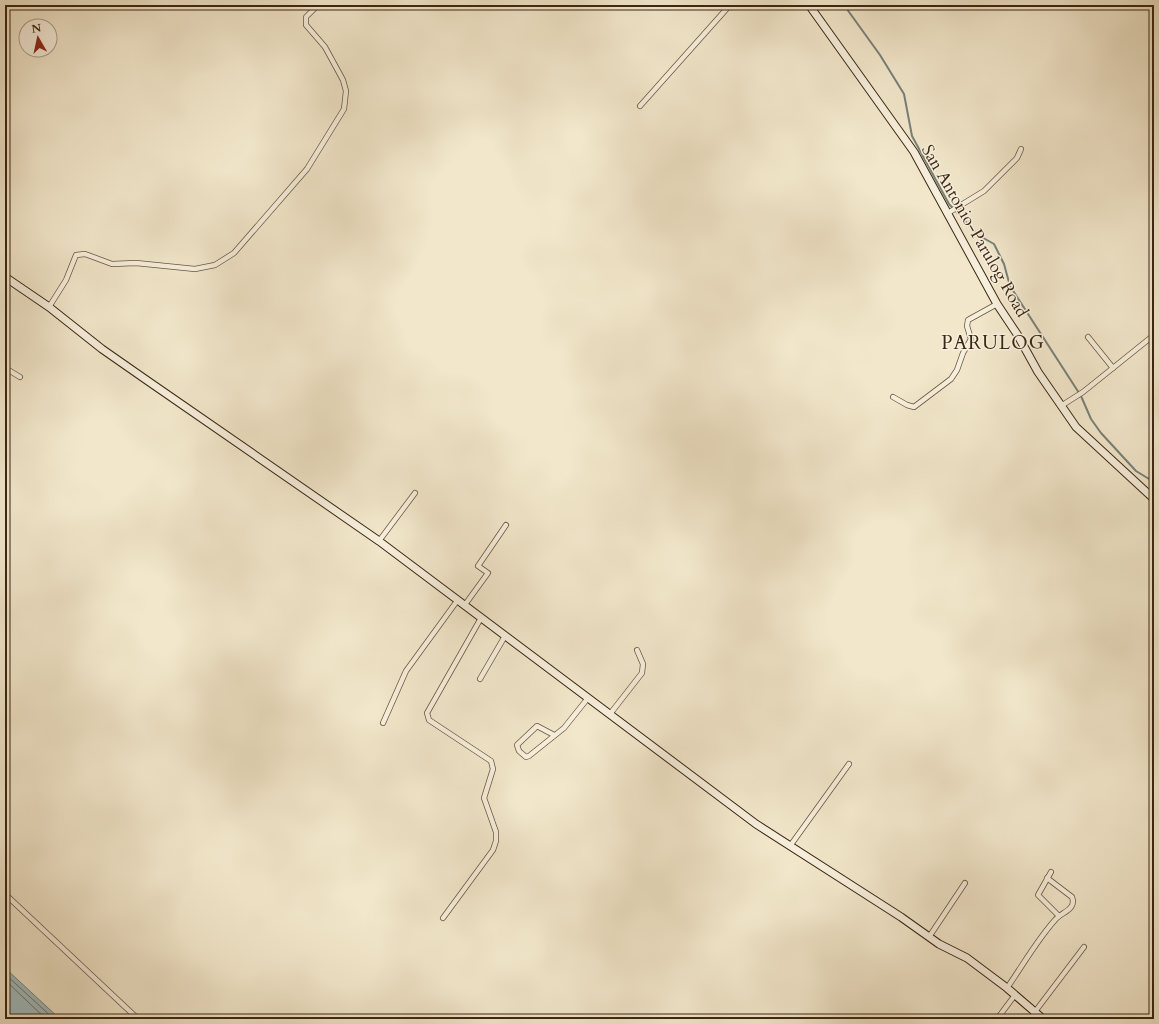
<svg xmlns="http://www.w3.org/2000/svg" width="1159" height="1024" viewBox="0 0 1159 1024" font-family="Cardo,serif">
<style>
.water{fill:#a0bdc1;stroke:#77817b}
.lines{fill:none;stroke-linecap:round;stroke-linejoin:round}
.shore{stroke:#6d726a;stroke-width:1}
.stream{stroke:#77817b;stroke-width:2}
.street-casing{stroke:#685740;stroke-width:6}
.secondary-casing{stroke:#3a2712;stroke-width:9}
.street{stroke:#f7efdd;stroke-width:4.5}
.secondary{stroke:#f7efdd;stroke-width:7}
.labels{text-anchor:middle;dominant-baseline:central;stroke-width:3;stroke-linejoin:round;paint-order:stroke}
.street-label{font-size:17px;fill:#3a2712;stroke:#f7efdd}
.quarter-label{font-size:19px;letter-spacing:1px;fill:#3a2712;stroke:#f7efdd}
</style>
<rect width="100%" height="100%" fill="#f2e7cb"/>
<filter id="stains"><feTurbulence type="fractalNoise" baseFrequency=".005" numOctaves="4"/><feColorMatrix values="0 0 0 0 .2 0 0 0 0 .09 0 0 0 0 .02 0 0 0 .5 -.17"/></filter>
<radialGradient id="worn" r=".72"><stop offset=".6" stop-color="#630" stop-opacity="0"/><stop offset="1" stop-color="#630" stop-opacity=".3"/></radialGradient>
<!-- water -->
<polygon class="water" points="5,968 60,1019 14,1019 5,1009"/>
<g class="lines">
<!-- shore -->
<g class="shore">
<polyline points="5,974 54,1019"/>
<polyline points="5,980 46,1019"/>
</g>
<!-- stream -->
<polyline class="stream" points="844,5 880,55 904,94 912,136 949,204 978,235 994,244 1004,264 1010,286 1081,396 1091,419 1101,433 1136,471 1154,482"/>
<defs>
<g id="street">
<polyline points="640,106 730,5"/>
<polyline points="948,213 984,191 1017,158 1021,149"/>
<polyline points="49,307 66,280 76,255 85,254 112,264 136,263 195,269 215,265 234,253 307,169 344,109 346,91 343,80 325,47 306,25 306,17 318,5"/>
<polyline points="1088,337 1113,368"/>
<polyline points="5,368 20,377"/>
<polyline points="893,397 907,405 914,407 951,379 957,370 963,353 971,339 967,326 968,320 997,304"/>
<polyline points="1061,406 1083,392 1154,335"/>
<polyline points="379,541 415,493"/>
<polyline points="464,606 488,573 478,566 506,525"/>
<polyline points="480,679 505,636"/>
<polyline points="610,714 642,673 643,664 637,650"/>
<polyline points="383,723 406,671 457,601"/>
<polyline points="554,735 537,726 517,745 519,751 526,757 529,756 564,728 588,698"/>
<polyline points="790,846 849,764"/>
<polyline points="1051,872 1038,895 1059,916"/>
<polyline points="5,894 138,1019"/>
<polyline points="443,918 493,850 496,841 496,832 484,798 493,769 491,761 429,720 427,713 481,618"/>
<polyline points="929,937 965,883"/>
<path d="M1007,988C1023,965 1037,940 1055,920C1061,912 1077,910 1072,897L1047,878"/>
<polyline points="1034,1013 1084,947"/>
<polyline points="997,1019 1015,995"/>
</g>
<g id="secondary">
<polyline points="809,5 914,152 997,304 1017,334 1038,372 1076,427 1154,499"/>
<polyline points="5,277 49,307 102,349 145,379 379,541 756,824 901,917 939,944 967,958 1007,988 1043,1019"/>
</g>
</defs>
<!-- street casing -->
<use href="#street" class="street-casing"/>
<!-- secondary casing -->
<use href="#secondary" class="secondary-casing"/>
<!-- street -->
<use href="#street" class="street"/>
<!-- secondary -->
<use href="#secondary" class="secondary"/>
</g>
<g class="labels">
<!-- street labels -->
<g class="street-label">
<text transform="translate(975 231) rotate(60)">San Antonio-Parulog Road</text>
</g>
<!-- quarter labels -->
<g class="quarter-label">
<text x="993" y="343">PARULOG</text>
</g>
</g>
<!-- margin -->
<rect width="1159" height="1024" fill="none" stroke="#f2e7cb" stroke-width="20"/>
<rect x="6" y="6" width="1147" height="1012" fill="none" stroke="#3a2712" stroke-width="2"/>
<rect x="10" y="10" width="1139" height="1004" fill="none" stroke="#3a2712"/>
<!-- north arrow -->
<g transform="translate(38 38) rotate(351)"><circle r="19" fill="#f7efdd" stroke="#ab9f8c"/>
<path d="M0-3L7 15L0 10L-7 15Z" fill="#8f2418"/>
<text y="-6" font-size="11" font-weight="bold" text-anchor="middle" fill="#3a2712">N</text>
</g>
<rect width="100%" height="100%" filter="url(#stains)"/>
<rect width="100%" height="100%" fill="url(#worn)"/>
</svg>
